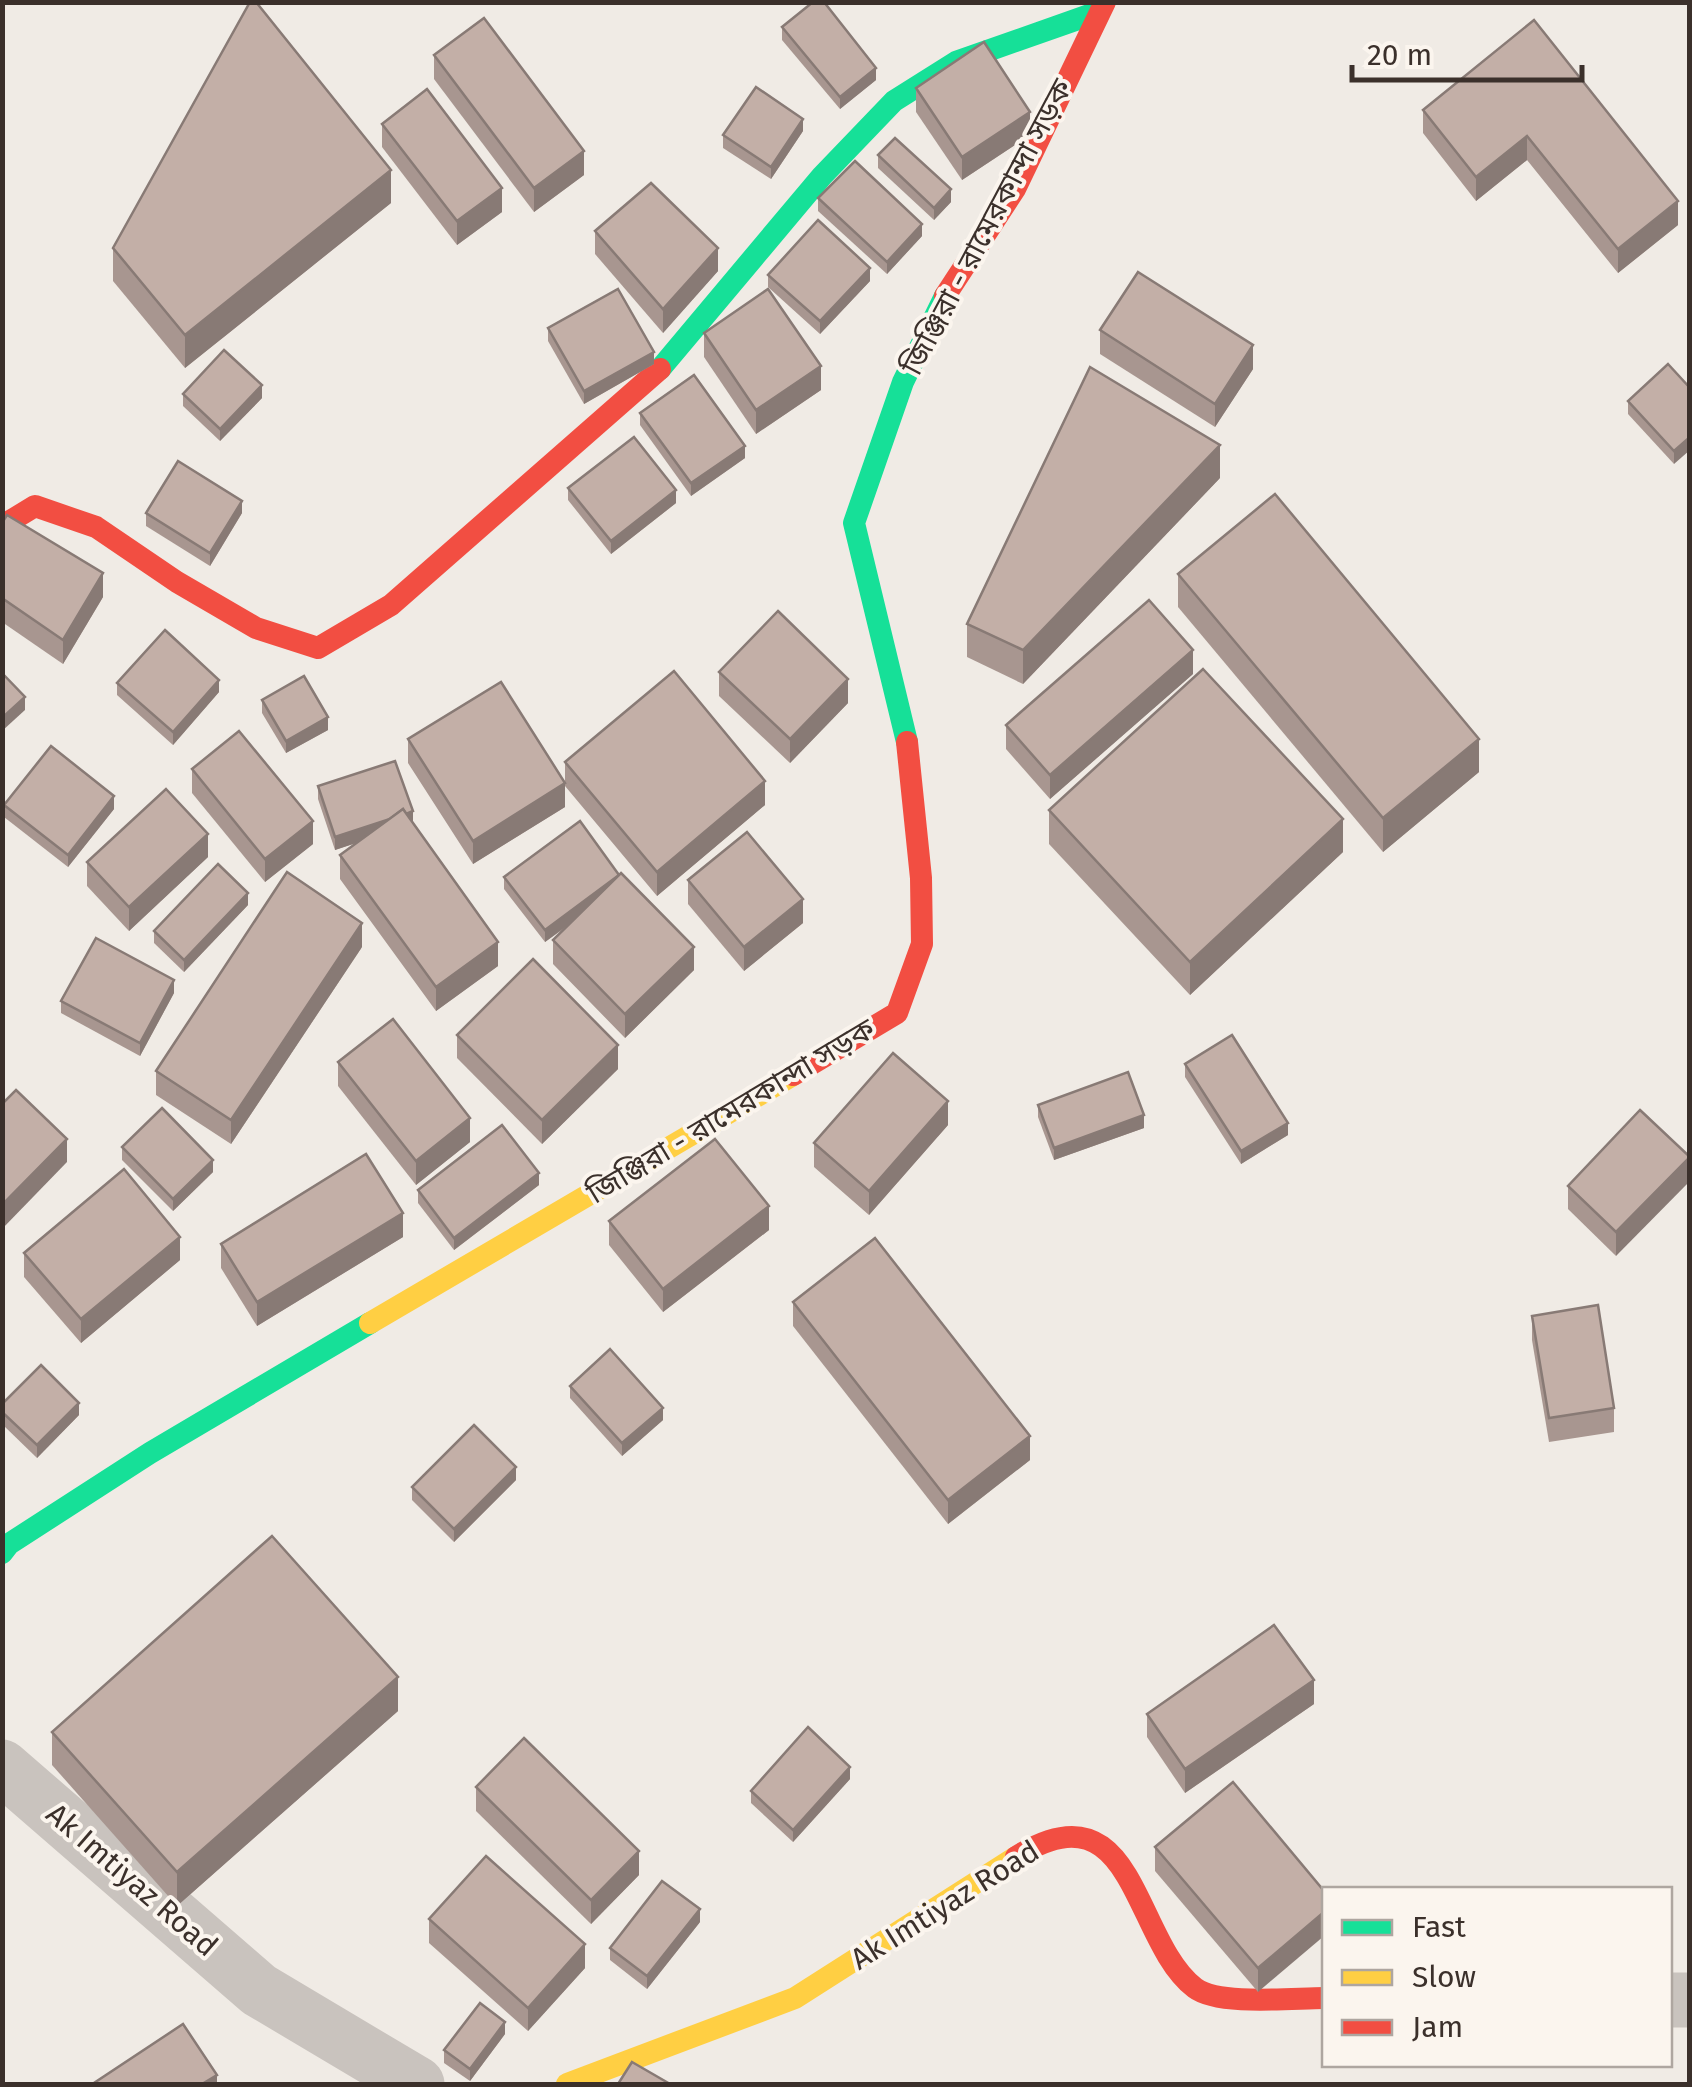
<svg xmlns="http://www.w3.org/2000/svg" width="1692" height="2087" viewBox="0 0 1692 2087" font-family="'Fira Sans','Noto Sans Bengali',sans-serif">
<style>
.lines{fill:none;stroke-linecap:round;stroke-linejoin:round}
.street{stroke:#c9c3be;stroke-width:55}
.fast{stroke:#16e098;stroke-width:22}
.slow{stroke:#ffcf43;stroke-width:22}
.jam{stroke:#f24e42;stroke-width:22}
.wall{fill:#a89690}
.shaded-wall{fill:#887a75}
.building{fill:#c3afa7;stroke:#887a75;stroke-width:2.5}
.labels{text-anchor:middle;dominant-baseline:central;stroke-width:8;stroke-linejoin:round;paint-order:stroke}
.street-label{font-size:30px;fill:#3b302b;stroke:#fbf5ee}
</style>
<rect width="100%" height="100%" fill="#f0ebe5"/>
<g class="lines">
<!-- street -->
<g class="street">
<polyline points="2,1767 259,1990 417,2084"/>
<polyline points="1670,2000 1690,2000"/>
</g>
<!-- fast -->
<g class="fast">
<polyline points="660,369 822,176 894,101 956,62 1098,12"/>
<polyline points="907,742 854,523 903,382 945,296"/>
<polyline points="2,1553 9,1544 150,1453 370,1323"/>
</g>
<!-- slow -->
<g class="slow">
<polyline points="370,1323 793,1075"/>
<polyline points="567,2084 795,1998 1016,1857"/>
</g>
<!-- jam -->
<g class="jam">
<polyline points="945,296 1015,189 1105,2"/>
<polyline points="2,526 35,506 96,527 177,582 256,628 318,648 391,605 660,369"/>
<polyline points="793,1075 897,1013 922,944 921,878 907,742"/>
<path d="M1016,1857C1136,1781 1132,1940 1195,1988C1219,2006 1293,1998 1324,1998"/>
</g>
</g>
<!-- wall -->
<g class="wall">
<polygon points="1534,20 1678,225 1618,273 1527,160 1476,201 1423,133 1423,110"/>
<polygon points="782,27 876,80 840,109 782,40"/>
<polygon points="434,55 584,175 534,212 434,79"/>
<polygon points="916,88 1030,135 962,180 916,112"/>
<polygon points="382,124 502,212 457,245 382,147"/>
<polygon points="803,131 771,179 723,148 723,135"/>
<polygon points="878,155 951,202 934,220 878,168"/>
<polygon points="818,198 922,236 887,274 818,211"/>
<polygon points="391,203 185,368 113,281 113,248"/>
<polygon points="595,231 718,271 663,333 595,254"/>
<polygon points="768,275 870,281 820,334 768,287"/>
<polygon points="548,328 654,364 584,404 548,341"/>
<polygon points="1100,330 1253,369 1215,427 1100,354"/>
<polygon points="704,333 821,390 756,434 704,357"/>
<polygon points="1690,388 1674,464 1628,414 1628,401"/>
<polygon points="183,394 262,398 220,441 183,406"/>
<polygon points="640,413 745,458 691,496 640,425"/>
<polygon points="1220,478 1023,684 967,657 967,624"/>
<polygon points="568,488 676,503 611,554 568,500"/>
<polygon points="146,513 242,513 210,566 146,526"/>
<polygon points="2,523 103,597 63,664 2,622"/>
<polygon points="1178,574 1479,772 1383,852 1178,607"/>
<polygon points="719,672 848,703 790,763 719,696"/>
<polygon points="1193,674 1050,799 1006,749 1006,725"/>
<polygon points="117,683 219,692 173,745 117,695"/>
<polygon points="262,700 328,730 286,753 262,713"/>
<polygon points="408,739 565,783 565,762 765,805 657,896 565,786 565,807 473,864 408,763"/>
<polygon points="192,769 313,844 265,882 192,793"/>
<polygon points="318,786 413,823 498,966 436,1011 340,879 340,855 359,842 335,850 318,799"/>
<polygon points="4,805 114,809 68,867 4,817"/>
<polygon points="1049,810 1343,852 1190,995 1049,844"/>
<polygon points="208,857 129,931 87,886 87,862"/>
<polygon points="619,875 694,970 625,1038 553,964 553,940 569,925 545,942 504,889 504,877"/>
<polygon points="688,880 803,923 744,971 688,904"/>
<polygon points="248,905 184,972 154,943 154,931"/>
<polygon points="362,947 231,1144 156,1095 156,1071"/>
<polygon points="174,993 140,1056 61,1013 61,1001"/>
<polygon points="457,1035 618,1069 542,1144 457,1058"/>
<polygon points="338,1062 470,1142 416,1185 338,1086"/>
<polygon points="1185,1064 1288,1135 1241,1164 1185,1077"/>
<polygon points="1038,1105 1144,1128 1054,1160 1038,1117"/>
<polygon points="1640,1110 1616,1256 1568,1209 1568,1186"/>
<polygon points="948,1125 869,1215 814,1167 814,1143"/>
<polygon points="122,1147 213,1172 173,1211 122,1160"/>
<polygon points="539,1185 454,1250 418,1203 418,1190"/>
<polygon points="609,1221 769,1230 663,1312 609,1245"/>
<polygon points="403,1237 257,1326 221,1268 221,1244"/>
<polygon points="24,1253 180,1260 81,1343 24,1277"/>
<polygon points="793,1302 1030,1460 948,1524 793,1326"/>
<polygon points="1532,1316 1614,1408 1614,1432 1549,1442 1532,1340"/>
<polygon points="570,1386 663,1420 622,1456 570,1398"/>
<polygon points="2,1404 79,1415 37,1458 2,1424"/>
<polygon points="516,1480 454,1542 412,1500 412,1487"/>
<polygon points="1314,1704 1185,1793 1147,1737 1147,1714"/>
<polygon points="398,1711 177,1906 52,1765 52,1732"/>
<polygon points="850,1779 793,1842 751,1803 751,1791"/>
<polygon points="476,1787 639,1875 591,1924 476,1811"/>
<polygon points="1155,1847 1324,1891 1258,1992 1155,1871"/>
<polygon points="429,1919 585,1968 528,2031 429,1943"/>
<polygon points="700,1922 647,1989 610,1960 610,1948"/>
<polygon points="505,2034 470,2081 444,2063 444,2050"/>
</g>
<!-- shaded-wall -->
<g class="shaded-wall">
<polygon points="876,68 876,80 840,109 840,97"/>
<polygon points="1030,112 1030,135 962,180 962,157"/>
<polygon points="803,119 803,131 771,179 771,167"/>
<polygon points="1527,136 1527,160 1476,201 1476,177"/>
<polygon points="584,151 584,175 534,212 534,188"/>
<polygon points="391,170 391,203 185,368 185,335"/>
<polygon points="502,188 502,212 457,245 457,221"/>
<polygon points="951,189 951,202 934,220 934,208"/>
<polygon points="1678,201 1678,225 1618,273 1618,249"/>
<polygon points="922,224 922,236 887,274 887,262"/>
<polygon points="718,248 718,271 663,333 663,309"/>
<polygon points="870,268 870,281 820,334 820,321"/>
<polygon points="1253,345 1253,369 1215,427 1215,404"/>
<polygon points="654,352 654,364 584,404 584,391"/>
<polygon points="821,366 821,390 756,434 756,410"/>
<polygon points="262,385 262,398 220,441 220,429"/>
<polygon points="1690,437 1690,450 1674,464 1674,451"/>
<polygon points="1220,445 1220,478 1023,684 1023,650"/>
<polygon points="745,446 745,458 691,496 691,483"/>
<polygon points="676,490 676,503 611,554 611,541"/>
<polygon points="242,501 242,513 210,566 210,553"/>
<polygon points="103,573 103,597 63,664 63,640"/>
<polygon points="1193,650 1193,674 1050,799 1050,775"/>
<polygon points="848,679 848,703 790,763 790,739"/>
<polygon points="219,680 219,692 173,745 173,732"/>
<polygon points="25,697 25,710 2,731 2,718"/>
<polygon points="328,717 328,730 286,753 286,741"/>
<polygon points="1479,739 1479,772 1383,852 1383,818"/>
<polygon points="765,781 765,805 657,896 657,872"/>
<polygon points="565,783 565,807 473,864 473,841"/>
<polygon points="114,796 114,809 68,867 68,855"/>
<polygon points="413,811 413,824 335,850 335,837"/>
<polygon points="1343,819 1343,852 1190,995 1190,962"/>
<polygon points="313,821 313,844 265,882 265,859"/>
<polygon points="208,834 208,857 129,931 129,907"/>
<polygon points="619,875 619,887 545,942 545,930"/>
<polygon points="248,893 248,905 184,972 184,960"/>
<polygon points="803,899 803,923 744,971 744,947"/>
<polygon points="362,923 362,947 231,1144 231,1120"/>
<polygon points="498,942 498,966 436,1011 436,987"/>
<polygon points="694,947 694,970 625,1038 625,1014"/>
<polygon points="174,980 174,993 140,1056 140,1043"/>
<polygon points="618,1045 618,1069 542,1144 542,1120"/>
<polygon points="948,1101 948,1125 869,1215 869,1191"/>
<polygon points="1144,1115 1144,1128 1054,1160 1054,1148"/>
<polygon points="470,1118 470,1142 416,1185 416,1161"/>
<polygon points="1288,1123 1288,1135 1241,1164 1241,1151"/>
<polygon points="67,1139 67,1162 2,1229 2,1205"/>
<polygon points="1690,1157 1690,1181 1616,1256 1616,1232"/>
<polygon points="213,1160 213,1172 173,1211 173,1199"/>
<polygon points="539,1173 539,1185 454,1250 454,1238"/>
<polygon points="769,1206 769,1230 663,1312 663,1289"/>
<polygon points="403,1213 403,1237 257,1326 257,1302"/>
<polygon points="180,1237 180,1260 81,1343 81,1319"/>
<polygon points="79,1403 79,1415 37,1458 37,1445"/>
<polygon points="663,1408 663,1420 622,1456 622,1443"/>
<polygon points="1030,1436 1030,1460 948,1524 948,1500"/>
<polygon points="516,1467 516,1480 454,1542 454,1529"/>
<polygon points="398,1677 398,1711 177,1906 177,1872"/>
<polygon points="1314,1680 1314,1704 1185,1793 1185,1769"/>
<polygon points="850,1767 850,1779 793,1842 793,1830"/>
<polygon points="639,1851 639,1875 591,1924 591,1900"/>
<polygon points="700,1909 700,1922 647,1989 647,1976"/>
<polygon points="1324,1912 1324,1936 1258,1992 1258,1968"/>
<polygon points="585,1944 585,1968 528,2031 528,2008"/>
<polygon points="505,2022 505,2034 470,2081 470,2069"/>
<polygon points="217,2075 217,2084 202,2084"/>
</g>
<!-- building -->
<g class="building">
<polygon points="250,2 256,2 391,170 185,335 113,248"/>
<polygon points="813,2 824,2 876,68 840,97 782,27"/>
<polygon points="484,18 584,151 534,188 434,55"/>
<polygon points="1534,20 1678,201 1618,249 1527,136 1476,177 1423,110"/>
<polygon points="984,42 1030,112 962,157 916,88"/>
<polygon points="756,87 803,119 771,167 723,135"/>
<polygon points="427,89 502,188 457,221 382,124"/>
<polygon points="895,138 951,189 934,208 878,155"/>
<polygon points="855,161 922,224 887,262 818,198"/>
<polygon points="651,183 718,248 663,309 595,231"/>
<polygon points="818,220 870,268 820,321 768,275"/>
<polygon points="1138,272 1253,345 1215,404 1100,330"/>
<polygon points="618,289 654,352 584,391 548,328"/>
<polygon points="768,289 821,366 756,410 704,333"/>
<polygon points="224,350 262,385 220,429 183,394"/>
<polygon points="1668,364 1690,388 1690,437 1674,451 1628,401"/>
<polygon points="1090,367 1220,445 1023,650 967,624"/>
<polygon points="694,375 745,446 691,483 640,413"/>
<polygon points="634,437 676,490 611,541 568,488"/>
<polygon points="178,461 242,501 210,553 146,513"/>
<polygon points="1275,494 1479,739 1383,818 1178,574"/>
<polygon points="7,515 103,573 63,640 2,598 2,523"/>
<polygon points="1149,600 1193,650 1050,775 1006,725"/>
<polygon points="778,611 848,679 790,739 719,672"/>
<polygon points="165,630 219,680 173,732 117,683"/>
<polygon points="1203,669 1343,819 1190,962 1049,810"/>
<polygon points="674,671 765,781 657,872 565,762"/>
<polygon points="2,673 25,697 2,718"/>
<polygon points="304,676 328,717 286,741 262,700"/>
<polygon points="501,682 565,783 473,841 408,739"/>
<polygon points="239,731 313,821 265,859 192,769"/>
<polygon points="51,746 114,796 68,855 4,805"/>
<polygon points="395,761 413,811 406,814 403,809 390,819 335,837 318,786"/>
<polygon points="166,789 208,834 129,907 87,862"/>
<polygon points="403,809 498,942 436,987 340,855"/>
<polygon points="580,821 619,875 545,930 504,877"/>
<polygon points="747,832 803,899 744,947 688,880"/>
<polygon points="218,864 248,893 184,960 154,931"/>
<polygon points="287,872 362,923 231,1120 156,1071"/>
<polygon points="621,873 694,947 625,1014 553,940"/>
<polygon points="96,938 174,980 140,1043 61,1001"/>
<polygon points="533,959 618,1045 542,1120 457,1035"/>
<polygon points="393,1019 470,1118 416,1161 338,1062"/>
<polygon points="1232,1035 1288,1123 1241,1151 1185,1064"/>
<polygon points="893,1053 948,1101 869,1191 814,1143"/>
<polygon points="1128,1072 1144,1115 1054,1148 1038,1105"/>
<polygon points="16,1090 67,1139 2,1205 2,1104"/>
<polygon points="162,1108 213,1160 173,1199 122,1147"/>
<polygon points="1640,1110 1690,1157 1616,1232 1568,1186"/>
<polygon points="502,1125 539,1173 454,1238 418,1190"/>
<polygon points="715,1139 769,1206 663,1289 609,1221"/>
<polygon points="366,1154 403,1213 257,1302 221,1244"/>
<polygon points="124,1169 180,1237 81,1319 24,1253"/>
<polygon points="875,1238 1030,1436 948,1500 793,1302"/>
<polygon points="1598,1305 1614,1408 1549,1418 1532,1316"/>
<polygon points="610,1349 663,1408 622,1443 570,1386"/>
<polygon points="41,1365 79,1403 37,1445 2,1412 2,1404"/>
<polygon points="474,1425 516,1467 454,1529 412,1487"/>
<polygon points="272,1536 398,1677 177,1872 52,1732"/>
<polygon points="1274,1625 1314,1680 1185,1769 1147,1714"/>
<polygon points="808,1727 850,1767 793,1830 751,1791"/>
<polygon points="524,1738 639,1851 591,1900 476,1787"/>
<polygon points="1233,1782 1324,1891 1324,1912 1258,1968 1155,1847"/>
<polygon points="486,1856 585,1944 528,2008 429,1919"/>
<polygon points="662,1881 700,1909 647,1976 610,1948"/>
<polygon points="480,2003 505,2022 470,2069 444,2050"/>
<polygon points="183,2024 217,2075 202,2084 95,2084 94,2083"/>
<polygon points="632,2062 670,2084 618,2084"/>
</g>
<g class="labels">
<!-- street labels -->
<g class="street-label">
<text transform="translate(987 227) rotate(-62)">জিঞ্জিরা - রামেরকান্দা সড়ক</text>
<text transform="translate(731 1111) rotate(-31)">জিঞ্জিরা - রামেরকান্দা সড়ক</text>
<text transform="translate(132 1880) rotate(41)">Ak Imtiyaz Road</text>
<text transform="translate(945 1905) rotate(-32)">Ak Imtiyaz Road</text>
</g>
</g>
<!-- border -->
<rect width="1692" height="2087" fill="none" stroke="#3b302b" stroke-width="10"/>
<!-- legend -->
<rect x="1322" y="1887" width="350" height="180" fill="#fbf5ee" stroke="#aea6a0" stroke-width="2.5"/>
<rect x="1342" y="1920" width="50" height="15" fill="#16e098" stroke="#aea6a0" stroke-width="2.5"/>
<text x="1412" y="1937" font-size="30" fill="#3b302b">Fast</text>
<rect x="1342" y="1970" width="50" height="15" fill="#ffcf43" stroke="#aea6a0" stroke-width="2.5"/>
<text x="1412" y="1987" font-size="30" fill="#3b302b">Slow</text>
<rect x="1342" y="2020" width="50" height="15" fill="#f24e42" stroke="#aea6a0" stroke-width="2.5"/>
<text x="1412" y="2037" font-size="30" fill="#3b302b">Jam</text>
<!-- scale -->
<path d="M1352 65v15h230v-15" fill="none" stroke="#3b302b" stroke-width="5"/>
<text x="1367" y="65" font-size="30" fill="#3b302b" stroke="#fbf5ee" stroke-width="8" paint-order="stroke">20 m</text>
</svg>
